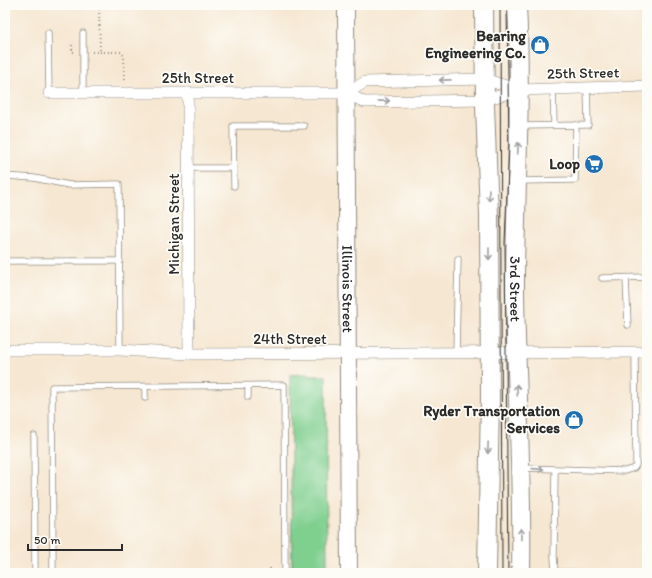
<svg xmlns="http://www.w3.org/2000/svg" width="652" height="578" viewBox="0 0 652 578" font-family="Itim,sans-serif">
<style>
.green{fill:#7fcf8f;stroke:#557d5d}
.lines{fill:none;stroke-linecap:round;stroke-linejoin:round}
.lane-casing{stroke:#90897e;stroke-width:7}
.street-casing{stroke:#90897e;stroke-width:12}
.secondary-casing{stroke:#90897e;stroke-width:18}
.primary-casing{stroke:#90897e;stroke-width:20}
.path{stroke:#90897e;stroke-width:2;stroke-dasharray:1 3;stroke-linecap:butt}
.lane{stroke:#fff;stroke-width:5.5}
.street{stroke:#fff;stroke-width:11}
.secondary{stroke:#fff;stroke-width:16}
.primary{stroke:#fff;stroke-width:18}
.tram{stroke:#2b2b2b;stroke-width:1}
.oneway{stroke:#a0a0a0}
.labels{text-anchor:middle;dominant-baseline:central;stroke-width:3.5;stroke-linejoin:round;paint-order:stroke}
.poi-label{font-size:15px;font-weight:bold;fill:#2b2b2b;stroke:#fdfcf7;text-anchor:end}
.street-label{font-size:15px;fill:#2b2b2b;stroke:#fdfcf7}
</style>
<rect width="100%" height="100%" fill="#fdfcf7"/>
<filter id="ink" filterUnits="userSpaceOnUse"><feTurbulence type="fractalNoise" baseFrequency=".025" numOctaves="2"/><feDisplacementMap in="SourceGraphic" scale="8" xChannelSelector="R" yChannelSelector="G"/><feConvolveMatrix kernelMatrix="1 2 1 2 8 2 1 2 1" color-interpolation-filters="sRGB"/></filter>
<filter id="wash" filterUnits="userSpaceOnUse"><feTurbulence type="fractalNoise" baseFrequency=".012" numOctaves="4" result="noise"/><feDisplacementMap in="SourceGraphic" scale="16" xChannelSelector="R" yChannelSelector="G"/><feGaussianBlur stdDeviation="0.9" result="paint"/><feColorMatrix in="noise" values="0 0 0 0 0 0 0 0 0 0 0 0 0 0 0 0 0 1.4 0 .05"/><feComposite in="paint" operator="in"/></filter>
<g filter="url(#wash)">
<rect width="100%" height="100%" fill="#f6e7d2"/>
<!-- green -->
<polygon class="green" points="309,374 309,376 326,376 327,573 292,573 290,375"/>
</g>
<g filter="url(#ink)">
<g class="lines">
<defs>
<g id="lane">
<polyline points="48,33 49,93"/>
<polyline points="83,33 83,93"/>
<polyline points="553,89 554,125"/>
<polyline points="521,126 588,125 587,88"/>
<polyline points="189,168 233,168"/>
<polyline points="5,176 34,178 69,185 119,184 120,350"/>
<polyline points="520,181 575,180 576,125"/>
<polyline points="234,186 233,126 304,126"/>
<polyline points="5,261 120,261"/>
<polyline points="602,278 647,277"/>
<polyline points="626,278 628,325"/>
<polyline points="456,353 458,259"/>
<polyline points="248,386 248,397"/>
<polyline points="145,398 145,387"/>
<polyline points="34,436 35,573"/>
<polyline points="523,468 625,471 634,468 636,465 635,352"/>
<polyline points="555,470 554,557 555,572 612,573"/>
<polyline points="53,573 52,387 284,385 285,573"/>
</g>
<g id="street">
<polyline points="49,93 347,93 364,102 485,100 519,90"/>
<polyline points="188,93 189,354"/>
<polyline points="347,93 365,82 484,79 519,90 647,86"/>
<polyline points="5,350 120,350 189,354 647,352"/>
</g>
<g id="secondary">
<path id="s1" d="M346,5L349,573"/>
</g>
<g id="primary">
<polyline points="484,5 485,105 489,215 490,397 487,573"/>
<path id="s2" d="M517,5C522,100 515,194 515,289C516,384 523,478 521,573"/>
</g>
</defs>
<!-- lane casing -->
<use href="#lane" class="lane-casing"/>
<!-- street casing -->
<use href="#street" class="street-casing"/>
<!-- secondary casing -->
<use href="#secondary" class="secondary-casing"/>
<!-- primary casing -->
<use href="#primary" class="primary-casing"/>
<!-- path -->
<g class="path">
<polyline points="99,5 100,52"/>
<polyline points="72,45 72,52 74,52"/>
<polyline points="92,52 121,52 124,56 125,81"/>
<polyline points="270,568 270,573"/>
</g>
<!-- lane -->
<use href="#lane" class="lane"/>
<!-- street -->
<use href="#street" class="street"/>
<!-- secondary -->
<use href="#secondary" class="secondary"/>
<!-- primary -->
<use href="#primary" class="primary"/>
<!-- tram -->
<g class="tram">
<polyline points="500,5 502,573"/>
<polyline points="507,5 509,145 505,242 508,573"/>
</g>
</g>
<!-- one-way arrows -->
<defs><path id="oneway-shaft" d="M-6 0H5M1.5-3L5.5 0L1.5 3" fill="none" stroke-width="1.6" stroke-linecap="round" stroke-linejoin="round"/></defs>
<g class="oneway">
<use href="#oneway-shaft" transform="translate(445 80) rotate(179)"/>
<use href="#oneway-shaft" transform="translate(384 101) rotate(-1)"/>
<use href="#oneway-shaft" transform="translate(518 148) rotate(-87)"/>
<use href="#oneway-shaft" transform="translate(489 195) rotate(89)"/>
<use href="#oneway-shaft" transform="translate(489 254) rotate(90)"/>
<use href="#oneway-shaft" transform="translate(517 390) rotate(-93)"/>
<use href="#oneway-shaft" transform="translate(488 448) rotate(92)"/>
<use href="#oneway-shaft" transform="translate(538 469) rotate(4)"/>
<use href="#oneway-shaft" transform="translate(521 534) rotate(-90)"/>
</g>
</g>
<!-- icons -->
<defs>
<symbol id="shop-disc" viewBox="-11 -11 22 22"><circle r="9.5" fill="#1f6fb2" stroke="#fdfcf7"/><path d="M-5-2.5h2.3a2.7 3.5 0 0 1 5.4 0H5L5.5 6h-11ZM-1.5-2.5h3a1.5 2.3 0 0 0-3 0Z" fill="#fff"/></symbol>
<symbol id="supermarket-disc" viewBox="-11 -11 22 22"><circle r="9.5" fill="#1f6fb2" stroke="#fdfcf7"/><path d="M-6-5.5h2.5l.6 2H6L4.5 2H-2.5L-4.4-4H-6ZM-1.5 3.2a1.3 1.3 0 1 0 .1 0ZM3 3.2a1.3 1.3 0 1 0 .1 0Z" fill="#fff"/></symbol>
</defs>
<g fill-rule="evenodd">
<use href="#shop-disc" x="529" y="34" width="22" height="22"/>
<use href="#supermarket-disc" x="583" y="153" width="22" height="22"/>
<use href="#shop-disc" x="563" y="409" width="22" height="22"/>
</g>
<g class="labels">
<!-- poi labels -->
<g class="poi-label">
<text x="526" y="36">Bearing<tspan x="526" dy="17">Engineering Co.</tspan></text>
<text x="580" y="164">Loop</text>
<text x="560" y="411">Ryder Transportation<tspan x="560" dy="17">Services</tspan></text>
</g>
<!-- street labels -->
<g class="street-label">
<text transform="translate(583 73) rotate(-1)">25th Street</text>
<text x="198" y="78">25th Street</text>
<text transform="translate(174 224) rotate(-90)">Michigan Street</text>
<text stroke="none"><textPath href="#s1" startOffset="284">Illinois Street</textPath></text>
<text stroke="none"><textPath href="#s2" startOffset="284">3rd Street</textPath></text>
<text x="290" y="339">24th Street</text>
</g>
</g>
<!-- margin -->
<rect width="652" height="578" fill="none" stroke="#fdfcf7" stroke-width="20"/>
<!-- scale -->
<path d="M28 544v6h94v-6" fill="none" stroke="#2b2b2b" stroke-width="2"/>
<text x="34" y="544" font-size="12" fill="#2b2b2b" stroke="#fdfcf7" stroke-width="3" paint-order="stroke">50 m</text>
</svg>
